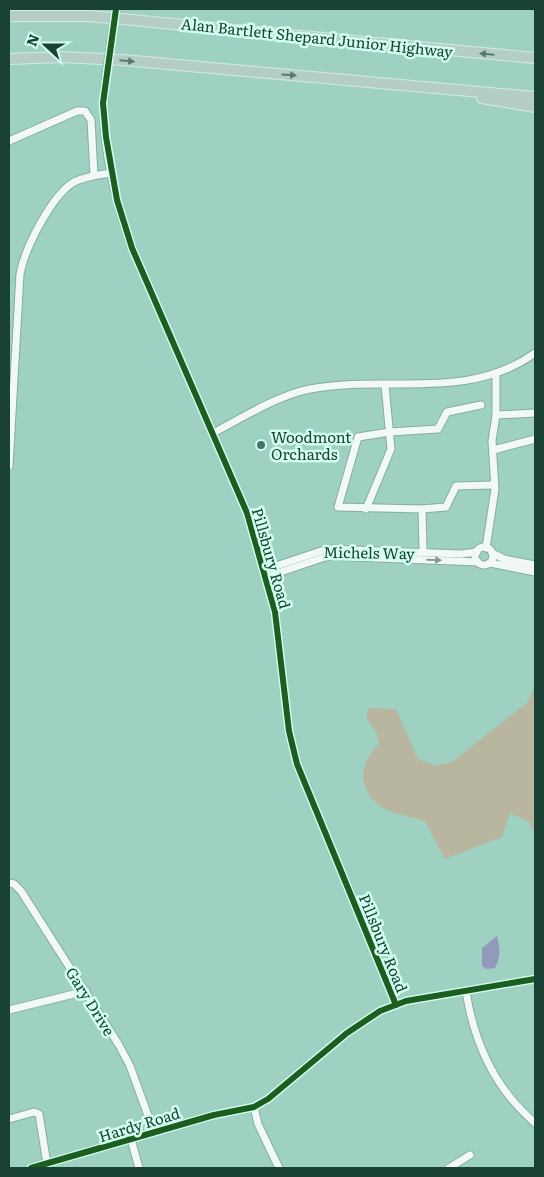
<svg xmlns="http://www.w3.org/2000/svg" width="544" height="1177" viewBox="0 0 544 1177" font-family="Literata,serif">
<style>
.green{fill:#b9b6a0}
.water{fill:#929abc}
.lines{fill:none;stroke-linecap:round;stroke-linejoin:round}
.minor-casing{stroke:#85aea2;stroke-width:9}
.highway-casing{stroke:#d4eae4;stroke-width:12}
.minor{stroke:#f1f8f6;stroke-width:7}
.highway{stroke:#b4cdc6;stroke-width:10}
.minor-bridge-casing{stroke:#85aea2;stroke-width:9;stroke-linecap:butt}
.minor-bridge{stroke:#f1f8f6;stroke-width:7}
.cycleway-casing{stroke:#d2feee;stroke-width:9}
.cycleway{stroke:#1b5e20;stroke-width:6}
.oneway{fill:#57796f}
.oneway2{fill:#859c96}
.poi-dot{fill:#487366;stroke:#d2feee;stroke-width:2}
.labels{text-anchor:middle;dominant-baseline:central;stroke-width:5;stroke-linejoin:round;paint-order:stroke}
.street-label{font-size:15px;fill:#194135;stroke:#d2feee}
.poi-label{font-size:15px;fill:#194135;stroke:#d2feee;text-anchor:start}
</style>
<rect width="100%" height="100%" fill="#9fd1c2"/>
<!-- green -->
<path class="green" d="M535,682V834L529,822L510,813L502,837L445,859L425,821C413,817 389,813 380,806C357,788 359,762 379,744L377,734L366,717L369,708L396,709L418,759L436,766L452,762L529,701Z"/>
<!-- water -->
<path class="water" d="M497,936C500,949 501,956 495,968L486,969L482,966V948Z"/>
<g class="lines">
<defs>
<g id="minor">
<path d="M106,75C98,134 113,193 132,248L247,513L275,612L289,731L297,764L396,1005"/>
<polyline points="9,141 77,111 85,111 91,120 94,175"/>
<polyline points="481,405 447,412 438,429 390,432 358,437 338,507 422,509 446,507 456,486 494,485"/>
<polyline points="496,415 535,413"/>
<path d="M213,433C244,417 276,396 310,389C386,374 467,402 535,353"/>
<polyline points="493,450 535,439"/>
<path d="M9,466L20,274C25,248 51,196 74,182C86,176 99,175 111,173"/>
<polyline points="366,509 391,449 385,385"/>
<polyline points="422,509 423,548"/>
<circle cx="484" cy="556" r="9"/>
<polyline points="486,548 495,489 492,441 496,415 496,375"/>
<polyline points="492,553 504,559 535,565"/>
<polyline points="490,563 535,572"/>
<polyline points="264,570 327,549 461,554 477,552"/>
<polyline points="266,577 328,556 478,562"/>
<polyline points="9,883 14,884 21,891 119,1045 130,1066 154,1132"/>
<path d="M466,991C474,1043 494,1088 535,1123"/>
<polyline points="9,1010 86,991"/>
<polyline points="254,1107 258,1124 279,1168"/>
<polyline points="9,1119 34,1112 39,1114 47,1164"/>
<polyline points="131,1139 139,1168"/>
<polyline points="31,1168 214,1115 254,1107 268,1099 347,1033 380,1011 406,1001 535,979"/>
<polyline points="449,1168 470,1155"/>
</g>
<g id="highway">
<polyline points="9,16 89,16 535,58"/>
<polyline points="9,59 61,57 123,60 535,97"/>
<polyline points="482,98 535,107"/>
</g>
</defs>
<!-- minor casing -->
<use href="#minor" class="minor-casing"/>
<!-- highway casing -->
<use href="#highway" class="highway-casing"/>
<!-- minor -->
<use href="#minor" class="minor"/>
<!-- highway -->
<use href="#highway" class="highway"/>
<defs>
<polyline id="minor-bridge" points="106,75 116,9"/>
</defs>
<!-- minor-bridge casing -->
<use href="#minor-bridge" class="minor-bridge-casing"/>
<!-- minor-bridge -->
<use href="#minor-bridge" class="minor-bridge"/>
<defs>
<g id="cycleway">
<polyline points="116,9 103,103 106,137 117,200 132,248 247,513 275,612 289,731 297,764 396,1005"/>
<polyline points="31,1168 214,1115 254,1107 268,1099 347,1033 380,1011 406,1001 535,979"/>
</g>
</defs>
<!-- cycleway casing -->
<use href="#cycleway" class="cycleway-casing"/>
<!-- cycleway -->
<use href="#cycleway" class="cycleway"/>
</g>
<!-- one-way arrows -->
<defs><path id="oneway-solid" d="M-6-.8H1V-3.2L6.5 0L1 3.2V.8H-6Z" transform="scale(1.25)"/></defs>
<g class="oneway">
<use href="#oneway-solid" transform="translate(487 54) rotate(-175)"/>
<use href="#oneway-solid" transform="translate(127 61) rotate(5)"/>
<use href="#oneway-solid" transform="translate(289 75) rotate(4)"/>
</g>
<use class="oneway2" href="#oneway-solid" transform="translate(434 560) rotate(2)"/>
<!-- markers -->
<circle class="poi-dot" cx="261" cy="445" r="5"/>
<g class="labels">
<!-- street labels -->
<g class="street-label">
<text transform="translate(317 37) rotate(6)">Alan Bartlett Shepard Junior Highway</text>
<text transform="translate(369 552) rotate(1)">Michels Way</text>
<text transform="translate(272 558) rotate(74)">Pillsbury Road</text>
<text transform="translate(384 943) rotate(68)">Pillsbury Road</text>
<text transform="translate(91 1001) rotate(58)">Gary Drive</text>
<text transform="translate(139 1124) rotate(-17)">Hardy Road</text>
</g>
<!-- poi labels -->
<g class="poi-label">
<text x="271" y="436">Woodmont<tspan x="271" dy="17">Orchards</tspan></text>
</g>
</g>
<!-- border -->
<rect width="544" height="1177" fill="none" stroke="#194135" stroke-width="20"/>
<!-- north arrow -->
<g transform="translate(45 45) rotate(291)" stroke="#d2feee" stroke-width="4" paint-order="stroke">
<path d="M0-4L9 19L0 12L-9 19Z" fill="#194135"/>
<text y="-8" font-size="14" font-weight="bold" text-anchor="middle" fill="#194135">N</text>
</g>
</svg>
